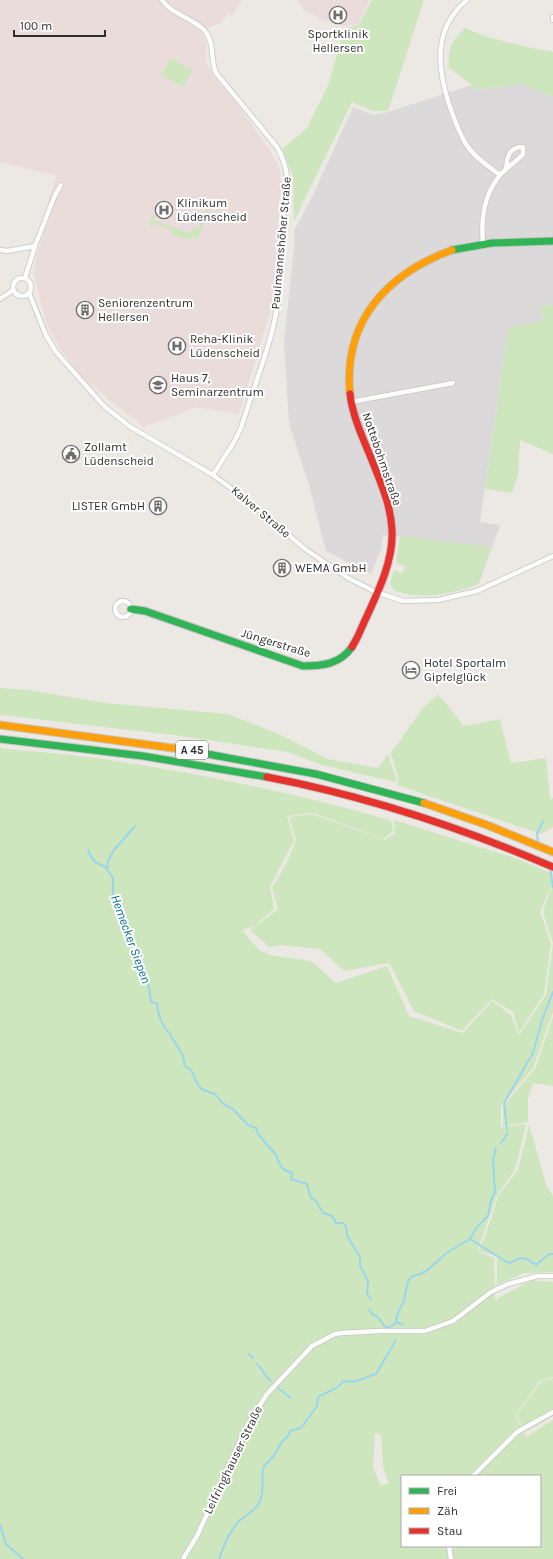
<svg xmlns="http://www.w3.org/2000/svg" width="553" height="1559" viewBox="0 0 553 1559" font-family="Karla,sans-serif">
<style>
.industrial{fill:#dcd9db}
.medical{fill:#e9dcdb}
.green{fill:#cee6be;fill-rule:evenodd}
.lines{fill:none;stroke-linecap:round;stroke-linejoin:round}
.stream{stroke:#99d6ec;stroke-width:2}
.street-casing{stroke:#c5c4c5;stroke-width:6}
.fast-casing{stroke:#c5c4c5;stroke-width:9}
.slow-casing{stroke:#c5c4c5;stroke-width:9}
.jam-casing{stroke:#c5c4c5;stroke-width:9}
.street{stroke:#fcfcfb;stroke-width:4.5}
.fast{stroke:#30b455;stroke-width:7}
.slow{stroke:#ff9f0a;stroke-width:7}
.jam{stroke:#e5322d;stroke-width:7}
.labels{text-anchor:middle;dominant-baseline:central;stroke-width:4;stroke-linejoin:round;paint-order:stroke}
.shield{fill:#fff;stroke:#6d6d6d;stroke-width:1}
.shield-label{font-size:11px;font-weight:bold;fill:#2e2e2e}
.poi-label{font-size:12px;fill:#2e2e2e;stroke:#fff;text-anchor:start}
.street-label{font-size:12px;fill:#2e2e2e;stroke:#fff}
.water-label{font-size:13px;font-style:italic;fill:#0d6fa3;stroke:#fff}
</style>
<rect width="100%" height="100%" fill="#ece8e4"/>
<!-- industrial -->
<polygon class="industrial" points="522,84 553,97 553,304 540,307 543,321 508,329 480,522 500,525 492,547 383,535 382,547 371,574 326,551 309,485 289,423 284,341 294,248 294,231 313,195 353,107 373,115 388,112 472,85 475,90"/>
<!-- medical -->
<g class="medical">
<polygon points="0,0 242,0 232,16 228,13 221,22 200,32 206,42 206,62 214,77 234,100 271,152 279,167 281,186 273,302 239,414 196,407 144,427 81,377 60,348 50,331 43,311 34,274 37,253 49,219 48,201 57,176 0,162"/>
<polygon points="296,0 370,0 358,24 345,26 324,21 304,10 299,2"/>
</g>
<!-- green -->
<g class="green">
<polygon points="372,0 424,0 388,111 373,111 352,102 294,221 293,176 282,149 307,128 329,83 344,28 359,25"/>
<path d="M465,28C494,41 522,46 553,52V97L522,84L475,90L472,85L449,68C448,47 451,42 465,28Z"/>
<polygon points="170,58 193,70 183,87 161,75"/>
<polygon points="210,199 214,200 198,238 188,239 172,235 174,231 153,223 151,227 149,225 153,215 156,215 154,220 190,233 192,228 199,228"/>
<polygon points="553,304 553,454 520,440 518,475 512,493 485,489 508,328 543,321 540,307"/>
<path d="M400,536L492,547L479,584C453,594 420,601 394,590L390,584L394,570L402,573L405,566L396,563Z"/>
<polygon points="0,688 29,690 105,703 228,714 281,735 328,759 378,768 388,754 396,778 395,782 322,765 288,752 173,735 0,715"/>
<polygon points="438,694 464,726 500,719 511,763 546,758 550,798 553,798 553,827 541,834 397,785 398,777 391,753 422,709"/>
<path d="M0,748C36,752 73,754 109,760C204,774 297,794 390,820L394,830L384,839L313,813L287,816L294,840L270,887L274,909L254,926L242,930L259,950L270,955L311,961L336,983L387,966L409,1016L463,1033L492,1001L511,1015L519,1035L546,995L553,943L543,912L552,884L540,912L551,944L544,994L519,1033L513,1012L492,999L462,1031L414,1011L389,963L344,971L320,949L280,945L269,947L250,930L278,909L272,888L288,860L296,840L289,817L312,814L385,840L395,833L394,820L518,859L553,874V1012L533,1068L501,1106V1127L526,1124L515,1170L498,1193L477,1251L494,1258L495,1300L531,1280L553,1282V1377L540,1381L515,1415L526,1437L553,1420V1559H0ZM375,1433L381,1435L383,1467L389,1483L381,1486L373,1468ZM402,1476H540V1546H402Z"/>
<polygon points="553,1017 553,1086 533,1083 528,1099 528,1122 503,1126 503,1106 535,1069"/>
<polygon points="529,1124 546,1184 553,1196 553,1272 524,1273 497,1285 497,1256 478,1251 485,1236 499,1194 518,1170"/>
<polygon points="553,1378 553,1416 525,1433 516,1415 541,1382"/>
</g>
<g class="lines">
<!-- stream -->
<g class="stream">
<path d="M135,826L114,850L108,861L107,869L113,878V898L117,903L131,941L137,948L141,970L148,983L151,1001L157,1004C158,1014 161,1023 167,1031L170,1033L171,1037C173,1038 182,1054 183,1056C184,1060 184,1063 185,1066L191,1070L198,1085L203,1090L215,1094L222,1103L233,1109L248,1125L256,1128L258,1134L277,1156L279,1163L283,1169L292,1173L291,1179L307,1184L311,1198L316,1201L323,1213L332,1216L336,1223H343L346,1226L347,1236L352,1244L360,1257V1266L368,1281L367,1294L371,1299"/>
<polyline points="538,842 537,833 543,821"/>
<path d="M88,850C94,863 95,862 107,868"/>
<polyline points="550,869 553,887"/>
<polyline points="507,1130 504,1103 533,1053 542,1020 553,992"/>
<polyline points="501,1143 508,1133"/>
<path d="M470,1239L505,1261L510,1263C523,1255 526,1258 536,1265L549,1254H553"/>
<polyline points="369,1310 372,1314 378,1317 385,1327 390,1327 397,1322"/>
<polyline points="403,1325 397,1322 396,1318 404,1300 408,1281 411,1277 425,1272 448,1252 470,1239 476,1228 488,1216 491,1200 495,1192 493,1160 496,1148"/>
<polyline points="249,1354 253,1358"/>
<path d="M257,1364C263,1369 264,1376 271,1381"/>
<polyline points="278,1388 291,1398"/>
<polyline points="0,1525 6,1544 23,1559"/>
<path d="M219,1559C224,1545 229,1532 239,1521C245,1516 253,1511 258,1505C266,1494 260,1477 264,1466C272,1459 277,1452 281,1443C284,1438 289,1438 290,1431L301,1428L317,1406L318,1397L336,1388L344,1381C359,1383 362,1378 376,1374L396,1340"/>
</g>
<defs>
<g id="street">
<path d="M162,0C172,15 194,18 205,31C215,43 210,60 216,73L277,147C294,176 285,195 282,226C280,253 282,281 277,308C270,349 253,388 241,428L234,442L213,475"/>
<path d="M467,0C434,27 437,65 448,101C453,116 458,131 466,144C473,156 489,167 500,175"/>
<polyline points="553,17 553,20"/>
<path d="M483,245C481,219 483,196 500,175C507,167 516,162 523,154V147C508,147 507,158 506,170"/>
<polyline points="0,250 7,251 35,246"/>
<circle cx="22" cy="287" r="9"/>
<polyline points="25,278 35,246 55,195 61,185"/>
<polyline points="29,293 46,335 56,352 104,406 129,426 213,475 255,506 305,549 348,578 376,592 403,601 438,600 477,591 553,556"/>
<polyline points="0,299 13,290"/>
<polyline points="351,402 453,383"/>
<circle cx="123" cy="609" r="8"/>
<polyline points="473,1476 517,1432 553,1412"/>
<polyline points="449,1546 451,1559"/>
<polyline points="183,1559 197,1536 248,1424 267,1394 312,1346 335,1334 341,1333 380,1331 425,1331 453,1321 491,1292 508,1284 538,1276 553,1276"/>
</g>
<g id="fast">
<polyline points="452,250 492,243 553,241"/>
<path d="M131,609L145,611L303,666C323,666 340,664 352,647"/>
<polyline points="0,739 143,756 267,777"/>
<polyline points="180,749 316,774 424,803"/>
</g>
<g id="slow">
<path d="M350,394C343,321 387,274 452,250"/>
<polyline points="0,725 180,749"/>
<polyline points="424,803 487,825 553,852"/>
</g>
<g id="jam">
<path d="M350,394C353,420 366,444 375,468C383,488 391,508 392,530C394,566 372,603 358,636L352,647"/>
<path d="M267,777C366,796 460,827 553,867"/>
</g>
</defs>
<!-- street casing -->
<use href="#street" class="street-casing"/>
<!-- fast casing -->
<use href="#fast" class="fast-casing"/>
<!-- slow casing -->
<use href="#slow" class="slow-casing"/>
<!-- jam casing -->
<use href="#jam" class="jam-casing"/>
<!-- street -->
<use href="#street" class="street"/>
<!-- fast -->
<use href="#fast" class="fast"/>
<!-- slow -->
<use href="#slow" class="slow"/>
<!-- jam -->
<use href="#jam" class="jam"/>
</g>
<!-- icons -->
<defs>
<symbol id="hospital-ring" viewBox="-11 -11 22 22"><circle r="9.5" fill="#fff" stroke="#706f6e" stroke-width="1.5"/><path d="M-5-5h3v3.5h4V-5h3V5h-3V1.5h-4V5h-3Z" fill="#706f6e"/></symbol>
<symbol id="building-ring" viewBox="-11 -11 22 22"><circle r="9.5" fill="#fff" stroke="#706f6e" stroke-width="1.5"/><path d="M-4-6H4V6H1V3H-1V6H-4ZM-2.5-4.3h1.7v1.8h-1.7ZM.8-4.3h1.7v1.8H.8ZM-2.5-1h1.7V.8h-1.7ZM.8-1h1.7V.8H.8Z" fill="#706f6e"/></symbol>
<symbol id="school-ring" viewBox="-11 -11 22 22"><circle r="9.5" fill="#fff" stroke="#706f6e" stroke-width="1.5"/><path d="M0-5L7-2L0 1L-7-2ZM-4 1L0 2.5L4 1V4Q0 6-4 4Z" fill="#706f6e"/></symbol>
<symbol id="civic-ring" viewBox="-11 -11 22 22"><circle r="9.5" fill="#fff" stroke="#706f6e" stroke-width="1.5"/><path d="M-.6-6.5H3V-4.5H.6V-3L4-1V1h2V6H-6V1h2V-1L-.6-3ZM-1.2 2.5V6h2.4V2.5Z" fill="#706f6e"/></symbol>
<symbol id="hotel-ring" viewBox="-11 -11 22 22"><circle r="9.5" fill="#fff" stroke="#706f6e" stroke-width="1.5"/><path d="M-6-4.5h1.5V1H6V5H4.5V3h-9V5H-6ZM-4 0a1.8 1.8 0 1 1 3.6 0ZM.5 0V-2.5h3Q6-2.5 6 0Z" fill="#706f6e"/></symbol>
</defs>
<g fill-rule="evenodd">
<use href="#hospital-ring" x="328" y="5" width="20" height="20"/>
<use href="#hospital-ring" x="154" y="200" width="20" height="20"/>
<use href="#building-ring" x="75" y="300" width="20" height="20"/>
<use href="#hospital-ring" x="167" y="336" width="20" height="20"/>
<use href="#school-ring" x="148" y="375" width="20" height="20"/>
<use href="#civic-ring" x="61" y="444" width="20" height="20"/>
<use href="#building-ring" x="148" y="496" width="20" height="20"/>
<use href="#building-ring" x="272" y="558" width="20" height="20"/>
<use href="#hotel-ring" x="401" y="660" width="20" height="20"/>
</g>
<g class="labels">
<!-- shield labels -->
<rect class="shield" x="176" y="741" width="32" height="18" rx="3"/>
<g class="shield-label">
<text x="192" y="750">A 45</text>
</g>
<!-- poi labels -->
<g class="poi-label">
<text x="338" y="34" text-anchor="middle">Sportklinik<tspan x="338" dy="14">Hellersen</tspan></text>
<text x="177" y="203">Klinikum<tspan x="177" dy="14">Lüdenscheid</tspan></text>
<text x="98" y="303">Seniorenzentrum<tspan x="98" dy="14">Hellersen</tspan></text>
<text x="190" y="339">Reha-Klinik<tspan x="190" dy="14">Lüdenscheid</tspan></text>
<text x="171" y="378">Haus 7,<tspan x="171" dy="14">Seminarzentrum</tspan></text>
<text x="84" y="447">Zollamt<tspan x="84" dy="14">Lüdenscheid</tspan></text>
<text x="145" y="506" text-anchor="end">LISTER GmbH</text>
<text x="295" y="568">WEMA GmbH</text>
<text x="424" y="663">Hotel Sportalm<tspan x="424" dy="14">Gipfelglück</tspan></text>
</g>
<!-- street labels -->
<g class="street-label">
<text transform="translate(281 243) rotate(-85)">Paulmannshöher Straße</text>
<text transform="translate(382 459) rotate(71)">Nottebohmstraße</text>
<text transform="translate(261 512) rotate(40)">Kalver Straße</text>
<text transform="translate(276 643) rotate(17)">Jüngerstraße</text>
<text transform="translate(233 1460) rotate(-64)">Leifringhauser Straße</text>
</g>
<!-- water labels -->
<g class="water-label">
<text transform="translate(131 939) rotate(70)">Hemecker Siepen</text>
</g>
</g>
<!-- legend -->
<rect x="401" y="1475" width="140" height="72" fill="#ffffff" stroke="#ababab"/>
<rect x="409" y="1488" width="20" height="6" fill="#30b455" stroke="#ababab"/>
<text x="437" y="1495" font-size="12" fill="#2e2e2e">Frei</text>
<rect x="409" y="1508" width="20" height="6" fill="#ff9f0a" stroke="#ababab"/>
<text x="437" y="1515" font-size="12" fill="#2e2e2e">Zäh</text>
<rect x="409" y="1528" width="20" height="6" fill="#e5322d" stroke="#ababab"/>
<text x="437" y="1535" font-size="12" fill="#2e2e2e">Stau</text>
<!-- scale -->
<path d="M14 30v6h91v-6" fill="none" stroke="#2e2e2e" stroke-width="2"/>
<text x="20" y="30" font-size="12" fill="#2e2e2e" stroke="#ffffff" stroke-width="3" paint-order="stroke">100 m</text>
</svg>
